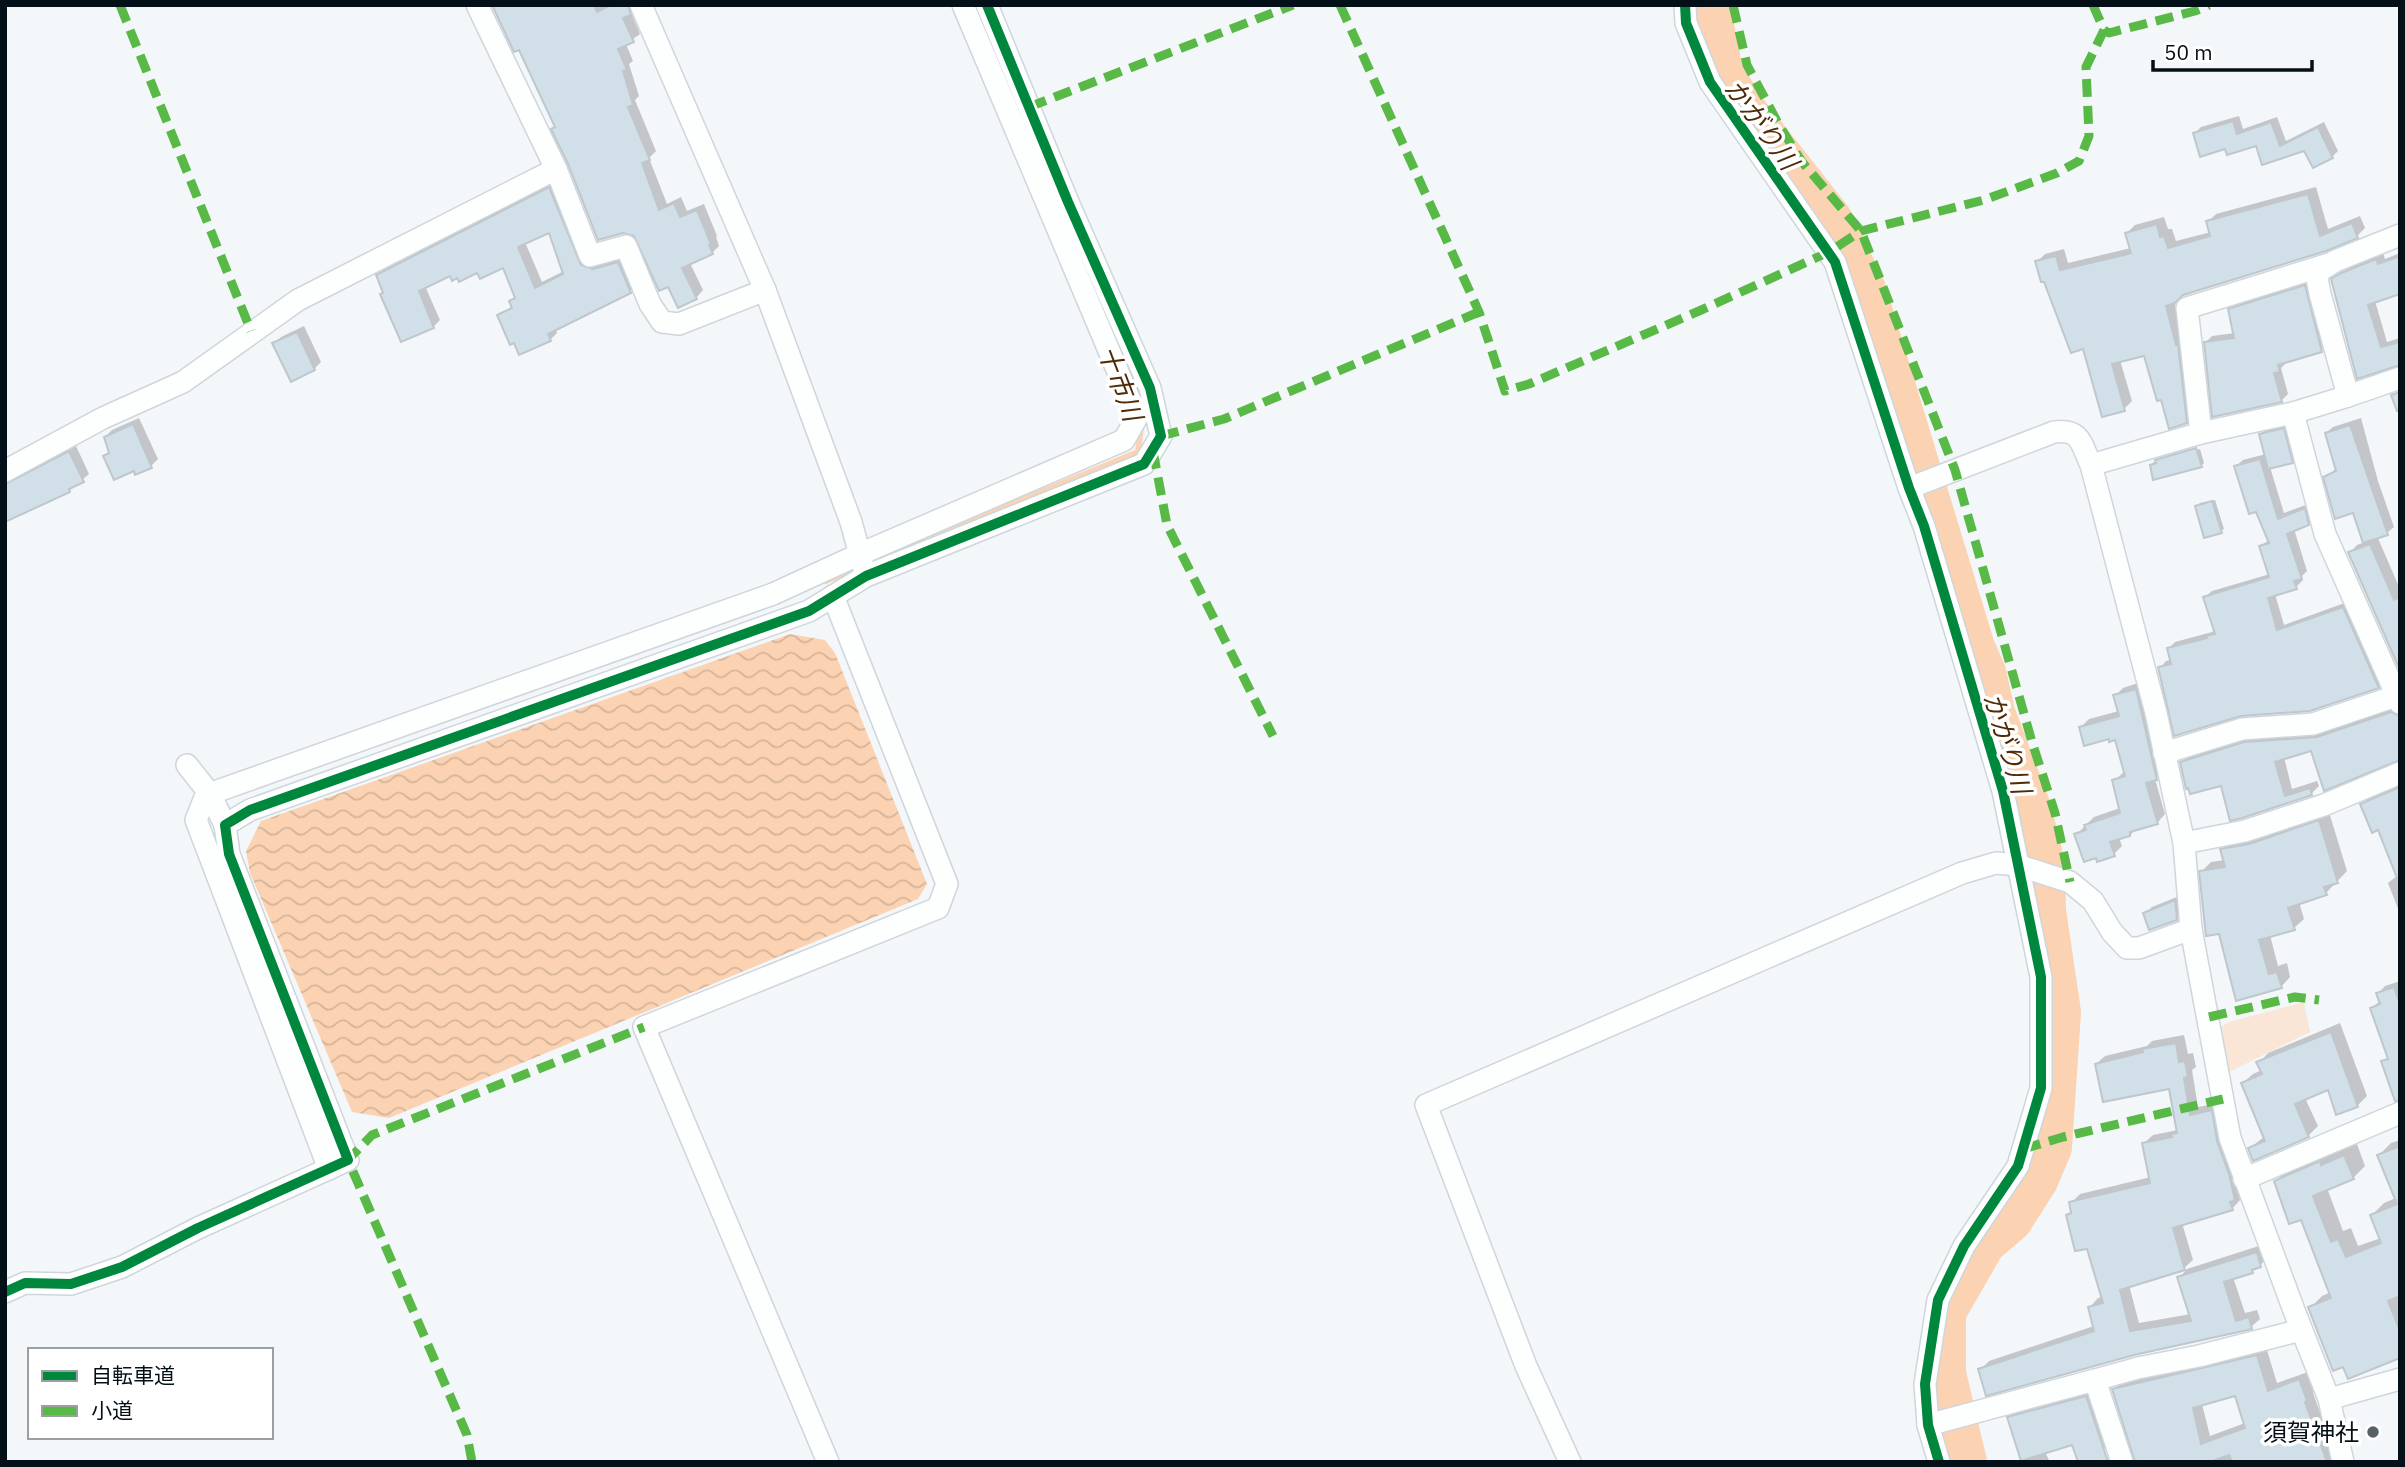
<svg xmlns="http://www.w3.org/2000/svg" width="2405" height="1467" viewBox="0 0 2405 1467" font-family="'IBM Plex Sans','Noto Sans JP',sans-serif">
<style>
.green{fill:#f9e6d7}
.water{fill:url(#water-waves)}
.shadow{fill:#0003;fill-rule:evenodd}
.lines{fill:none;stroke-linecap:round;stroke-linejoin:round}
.stream{stroke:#fbd3b3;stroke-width:6}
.river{stroke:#fbd3b3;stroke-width:38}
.building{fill:#d0dfe8;stroke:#bfc7cc;stroke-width:2;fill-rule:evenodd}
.street-casing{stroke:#ced6db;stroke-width:24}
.street{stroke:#fdfefe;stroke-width:21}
.quiet{stroke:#58b947;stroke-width:9;stroke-dasharray:18 9;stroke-linecap:butt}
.cycleway-casing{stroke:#fff;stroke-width:15}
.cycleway{stroke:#00873e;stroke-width:10}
.poi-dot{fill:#586166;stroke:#fff;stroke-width:2.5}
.labels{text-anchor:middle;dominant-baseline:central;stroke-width:7;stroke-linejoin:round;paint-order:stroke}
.poi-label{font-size:24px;fill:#041017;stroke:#fff;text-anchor:end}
.water-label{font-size:26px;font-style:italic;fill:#502b05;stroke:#fff}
</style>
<defs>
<pattern id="water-waves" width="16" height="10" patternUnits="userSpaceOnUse" patternTransform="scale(1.75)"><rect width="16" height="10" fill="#fbd3b3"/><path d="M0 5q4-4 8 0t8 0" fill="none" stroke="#d6b499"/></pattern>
</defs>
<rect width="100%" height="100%" fill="#f4f7fa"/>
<!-- green -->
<polygon class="green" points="2304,1002 2310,1032 2227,1073 2221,1027 2229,1022"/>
<!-- water -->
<polygon class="water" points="790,634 825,640 835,653 927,884 918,899 389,1118 352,1112 250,873 246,851 261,821"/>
<!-- shadow -->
<g class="shadow">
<polygon points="494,5 637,5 631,12 640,34 626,44 633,61 629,64 639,96 635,100 656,151 649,158 667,204 681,197 687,211 704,204 717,236 716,237 719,246 712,253 690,263 703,290 696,298 669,285 635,234 623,231 557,126 520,48"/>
<polygon points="2239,116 2243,129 2277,117 2286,141 2324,122 2338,151 2332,157 2305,148 2257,144 2226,147 2195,133 2201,127"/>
<path d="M556,182L587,259L625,256L637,285L630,291L555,328L557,333L550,340L499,315L513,306L511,301L516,296L504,265L451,274L425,286L440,320L433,327L385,292L378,276L384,269ZM550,231L564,271L542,282L525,242Z"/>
<polygon points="2316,187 2328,229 2360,216 2365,228 2357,236 2182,294 2174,301 2184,337 2194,414 2186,422 2146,353 2120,360 2132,401 2124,409 2084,346 2037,262 2045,254 2064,249 2068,263 2131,248 2127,233 2135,225 2164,217 2168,229 2172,229 2176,241 2211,232 2208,222 2216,214"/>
<polygon points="2383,253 2385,259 2400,253 2400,293 2375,301 2387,342 2400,338 2400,364 2358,377 2333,280 2350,267"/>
<polygon points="2311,280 2328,344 2321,350 2285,361 2286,363 2281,368 2288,394 2282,400 2214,415 2206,342 2212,336 2235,333 2230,309 2237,303"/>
<polygon points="304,326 321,362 314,369 292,380 274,344 281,337"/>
<polygon points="139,418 158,459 151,466 136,473 135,469 105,456 110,451 105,437 112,430"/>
<polygon points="2361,418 2378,481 2394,527 2387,533 2377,536 2400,589 2400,666 2350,553 2357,545 2365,542 2354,510 2325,477 2337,468 2326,433 2333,427"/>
<polygon points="2290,423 2298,454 2292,461 2270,467 2284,513 2311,503 2315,517 2308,524 2294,529 2307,571 2301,577 2303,580 2296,587 2275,594 2284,625 2350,601 2384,680 2378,686 2160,668 2166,661 2172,660 2169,648 2175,642 2212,632 2215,629 2205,597 2212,591 2270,574 2261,547 2269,539 2236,466 2243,460 2266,454 2261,434 2268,428"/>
<polygon points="76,446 89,474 69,491 5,520 5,480 19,477"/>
<polygon points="2200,449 2204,463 2201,466 2152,465 2154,462"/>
<polygon points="2215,500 2224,529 2221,531 2197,506 2200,503"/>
<polygon points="2144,681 2164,770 2155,779 2165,814 2157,823 2136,829 2130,835 2119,838 2122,846 2114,854 2076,835 2094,817 2120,808 2114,781 2125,771 2116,738 2081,727 2089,719 2119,711 2115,696 2123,688"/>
<polygon points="2400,705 2400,759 2313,748 2284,757 2292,789 2317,781 2319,786 2311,794 2231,818 2222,784 2182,762 2190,754 2254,735"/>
<polygon points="2400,783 2400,914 2388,883 2398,875 2379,828 2362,804 2370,797"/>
<polygon points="2329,812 2347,871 2326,893 2299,902 2304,919 2294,928 2270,935 2278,966 2287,963 2290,977 2281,987 2220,932 2201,872 2211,862 2225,860 2222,850 2231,840"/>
<polygon points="2182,895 2183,912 2176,919 2145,914 2152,907"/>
<polygon points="2400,981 2400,1097 2383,1062 2389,1056 2372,1008 2380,1001 2378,994 2385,986"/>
<polygon points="2340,1023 2367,1096 2357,1106 2329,1088 2305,1098 2318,1126 2308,1136 2250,1148 2265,1136 2243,1083 2253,1074 2262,1070 2259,1063 2268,1053"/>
<polygon points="2184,1035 2188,1054 2193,1053 2196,1067 2192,1070 2198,1107 2220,1103 2243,1190 2239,1194 2240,1200 2232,1209 2182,1223 2193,1260 2184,1268 2129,1285 2139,1323 2191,1314 2179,1278 2187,1269 2265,1244 2269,1257 2252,1272 2233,1277 2245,1313 2257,1310 2260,1319 2251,1327 1980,1370 1989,1361 2094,1326 2090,1307 2098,1298 2103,1297 2088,1246 2068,1215 2073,1211 2071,1203 2080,1194 2151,1177 2144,1143 2153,1135 2178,1130 2171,1087 2096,1064 2105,1056 2147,1046 2152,1041"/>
<polygon points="2400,1140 2400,1365 2397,1357 2310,1308 2322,1296 2331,1292 2302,1218 2276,1181 2288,1169 2332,1150 2333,1154 2357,1144 2365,1166 2353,1178 2327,1188 2343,1231 2351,1228 2358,1246 2381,1238 2372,1215 2384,1203 2396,1198 2379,1155 2391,1143"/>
<path d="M2266,1347L2277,1383L2308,1372L2315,1391L2313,1393L2338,1462H2141L2114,1389L2123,1381ZM2237,1394L2245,1423L2210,1436L2202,1404Z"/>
<polygon points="2092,1391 2110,1444 2104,1449 2073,1443 2045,1452 2050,1462 2023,1462 2009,1418 2015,1412"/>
</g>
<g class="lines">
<!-- stream -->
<polyline class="stream" points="826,581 1138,452 1141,427"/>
<!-- river -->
<polyline class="river" points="1711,5 1724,71 1744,105 1833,218 1867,289 1976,647 1987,672 1996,712 2032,807 2046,864 2047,910 2062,1012 2053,1148 2039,1181 2013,1222 1986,1245 1947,1313 1947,1373 1968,1462"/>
</g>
<!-- building -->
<g class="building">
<polygon points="492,5 594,5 597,12 611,5 628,5 631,15 623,18 634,42 618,49 627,70 623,71 633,105 628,107 650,160 642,163 659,210 674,203 680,217 697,210 711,244 709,245 713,254 682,268 697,299 678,308 668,287 659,291 634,236 623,233 598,240 568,164 551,129 555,127 519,50 514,52"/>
<polygon points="2233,121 2237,134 2271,122 2280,146 2318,127 2333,158 2313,168 2304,151 2262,165 2256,146 2227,155 2225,149 2200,157 2193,133"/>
<path d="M549,187L581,265L593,269L618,262L631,293L548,334L551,341L519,355L514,343L510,345L497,315L512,308L509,301L515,298L503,268L480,279L477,273L459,282L457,278L452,281L450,276L419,291L434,328L401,342L380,294L383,293L376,275ZM549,233L563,274L535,288L518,247Z"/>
<polygon points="2308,194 2320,236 2352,223 2358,238 2326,251 2183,295 2175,303 2166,306 2176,345 2178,345 2187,423 2169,429 2161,400 2157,401 2144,356 2112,364 2125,411 2102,417 2083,349 2071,353 2044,282 2041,282 2035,261 2056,256 2060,270 2124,255 2131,253 2125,233 2157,224 2160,237 2164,236 2168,248 2210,236 2206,221"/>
<polygon points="2400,256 2400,294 2368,305 2381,347 2400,342 2400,365 2357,379 2331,279 2341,273 2376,259 2378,264"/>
<polygon points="2305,285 2322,352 2278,365 2280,372 2274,373 2282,402 2212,417 2204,342 2234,338 2228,309"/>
<polygon points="297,332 315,370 291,382 272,343"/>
<polygon points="2400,392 2400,410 2397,411 2391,395"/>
<polygon points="133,424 152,468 135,475 134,471 114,480 103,456 109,453 104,437"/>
<polygon points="2350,425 2388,535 2363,543 2353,513 2335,519 2323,477 2336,471 2325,433"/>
<polygon points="2284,428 2293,463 2268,469 2259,434"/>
<polygon points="2196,448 2202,467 2153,480 2150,465 2156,463 2155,460"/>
<polygon points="69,451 84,482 69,489 70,492 5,522 5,484"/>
<polygon points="2260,459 2278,519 2305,508 2309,525 2287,534 2302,579 2294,581 2297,589 2268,598 2277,630 2343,607 2379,688 2310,711 2241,716 2174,736 2158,667 2171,664 2167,648 2207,638 2206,636 2215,634 2203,597 2269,577 2259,546 2269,543 2256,512 2249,514 2234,466"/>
<polygon points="2212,501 2222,533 2204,538 2195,506"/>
<polygon points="2370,544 2394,600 2400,597 2400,670 2348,552"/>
<polygon points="2136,689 2157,780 2146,783 2158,824 2130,832 2130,836 2110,842 2115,856 2097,862 2096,858 2084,862 2074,834 2086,830 2084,825 2120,813 2112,780 2125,776 2115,740 2109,742 2109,739 2084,746 2079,727 2119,716 2113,695"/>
<polygon points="2391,712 2400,716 2400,760 2324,791 2311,751 2275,762 2285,796 2310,788 2312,795 2242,818 2230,821 2221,786 2190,794 2188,788 2186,789 2180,762 2244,742 2317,737"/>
<polygon points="2400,787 2400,882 2399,883 2378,830 2372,833 2360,804"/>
<polygon points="2319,820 2338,883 2324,887 2327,895 2288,908 2295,930 2259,940 2269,974 2277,972 2282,988 2236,1001 2219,934 2206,936 2199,871 2225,867 2220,849 2249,844"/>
<polygon points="2175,900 2177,920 2149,930 2143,913"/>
<polygon points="2394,987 2400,1004 2400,1100 2395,1101 2381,1061 2388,1059 2370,1008 2380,1004 2376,993"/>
<polygon points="2331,1032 2358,1107 2336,1115 2328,1090 2295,1104 2309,1137 2253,1161 2248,1148 2265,1141 2241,1083 2262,1074 2256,1062"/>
<polygon points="2176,1043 2179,1062 2185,1061 2188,1077 2184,1078 2190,1115 2212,1110 2217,1141 2229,1174 2235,1200 2230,1202 2233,1210 2173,1228 2185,1270 2120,1290 2130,1331 2191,1321 2177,1277 2257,1252 2261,1267 2252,1270 2253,1273 2224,1282 2236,1321 2249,1317 2252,1329 2134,1355 1986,1396 1978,1369 2094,1331 2088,1307 2103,1303 2087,1249 2075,1251 2066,1215 2071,1213 2069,1202 2150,1183 2142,1143 2172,1137 2171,1134 2177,1133 2169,1089 2103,1102 2095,1064 2143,1052 2142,1049"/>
<polygon points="2400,1146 2400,1296 2388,1301 2400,1331 2400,1358 2348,1379 2343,1367 2333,1371 2308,1307 2331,1298 2301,1220 2289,1224 2274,1181 2320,1161 2321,1165 2344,1155 2354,1179 2313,1196 2331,1242 2338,1239 2346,1257 2381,1243 2370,1215 2397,1204 2377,1155"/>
<path d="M2257,1355L2268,1391L2299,1379L2307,1401L2305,1402L2327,1462H2232L2229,1455L2210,1462H2135L2112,1389ZM2235,1396L2245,1428L2201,1444L2193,1408Z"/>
<polygon points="2086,1396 2108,1462 2078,1462 2072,1445 2021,1461 2007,1417"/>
</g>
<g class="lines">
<defs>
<g id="street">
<polyline points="477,5 556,169 590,256 626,246 650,304 662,322 679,324 765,290"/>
<polyline points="641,5 765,290 851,522 863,566"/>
<polyline points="1685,5 1686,23 1710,82 1835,262 1909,488 1924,526 2003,791 2041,977 2041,1088 2018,1166 1964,1246 1938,1300 1925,1384 1928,1425 1939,1462"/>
<polyline points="2348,396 2400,378"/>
<polyline points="2293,413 2325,534 2400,703"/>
<polyline points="2201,433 2187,308 2329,264"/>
<polyline points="2091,465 2201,433 2293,413 2348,396 2320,294 2316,273 2335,261 2400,235"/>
<polyline points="5,471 103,418 183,382 298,300 556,169"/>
<path d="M1909,488L2054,432C2081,428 2081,444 2091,465L2156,713L2184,843L2191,929L2230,1138L2295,1313L2329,1399L2343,1462"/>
<polyline points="2164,753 2242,729 2313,724 2396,696"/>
<polyline points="187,765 210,794 225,825"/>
<polyline points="2184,843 2245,831 2324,805 2400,773"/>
<polyline points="329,1169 196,820 206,795 773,594 860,554 1124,440 1137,417 963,5"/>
<polyline points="2244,1179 2400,1113"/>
<polyline points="5,1292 25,1283 71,1284 122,1267 198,1228 348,1160 229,854 225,825 250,810 809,611 866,576 1144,464 1161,436 1150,388 1068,202 987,5"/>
<polyline points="2329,1399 2400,1379"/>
<polyline points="1928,1425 2095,1380"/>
<polyline points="828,1462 644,1027 938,908 947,884 833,596"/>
<polyline points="1570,1462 1526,1366 1426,1105 1962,873 1996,863 2017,865 2070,882 2093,901 2112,932 2127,948 2139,948 2191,929"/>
<polyline points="2122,1462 2095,1380 2138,1368 2199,1356 2301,1330"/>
</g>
</defs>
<!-- street casing -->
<use href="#street" class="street-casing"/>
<!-- street -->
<use href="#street" class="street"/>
<!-- quiet -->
<g class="quiet">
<polyline points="120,5 251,331"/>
<polyline points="1340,5 1479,312 1505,391 1529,384 1699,311 1829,252 1861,231 1984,200 2057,173 2079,161 2089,136 2086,67 2104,30 2093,5"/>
<polyline points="1733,5 1747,65 1779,125 1802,162 1861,231 1955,470 2032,742 2055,813 2070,882"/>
<polyline points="2104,30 2109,33 2195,11 2209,5"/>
<polyline points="1029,107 1293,5"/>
<polyline points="1161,436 1224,419 1479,312"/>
<polyline points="1153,451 1167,525 1273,736"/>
<polyline points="2209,1017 2295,997 2319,1000"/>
<polyline points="2023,1149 2063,1137 2223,1099"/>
<polyline points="472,1462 467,1435 348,1160 372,1135 644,1027"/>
</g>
<defs>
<g id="cycleway">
<polyline points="1685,5 1686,23 1710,82 1835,262 1909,488 1924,526 2003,791 2041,977 2041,1088 2018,1166 1964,1246 1938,1300 1925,1384 1928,1425 1939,1462"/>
<polyline points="5,1292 25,1283 71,1284 122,1267 198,1228 348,1160 229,854 225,825 250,810 809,611 866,576 1144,464 1161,436 1150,388 1068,202 987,5"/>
</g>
</defs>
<!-- cycleway casing -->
<use href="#cycleway" class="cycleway-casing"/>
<!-- cycleway -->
<use href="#cycleway" class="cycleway"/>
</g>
<!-- markers -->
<circle class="poi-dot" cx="2373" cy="1432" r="7"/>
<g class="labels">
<!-- poi labels -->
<g class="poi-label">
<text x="2359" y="1432">須賀神社</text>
</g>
<!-- water labels -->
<g class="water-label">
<text transform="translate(1762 124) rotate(54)">かがり川</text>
<text transform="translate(1121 383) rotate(69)">十市川</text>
<text transform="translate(2008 743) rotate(73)">かがり川</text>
</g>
</g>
<!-- border -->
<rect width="2405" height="1467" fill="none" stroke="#041017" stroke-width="14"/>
<!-- legend -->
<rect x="28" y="1348" width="245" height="91" fill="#ffffff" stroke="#9b9fa2" stroke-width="2"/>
<rect x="42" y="1371" width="35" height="10" fill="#00873e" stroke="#9b9fa2" stroke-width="2"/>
<text x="91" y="1383" font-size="21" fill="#041017">自転車道</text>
<rect x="42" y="1406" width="35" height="10" fill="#58b947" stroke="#9b9fa2" stroke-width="2"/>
<text x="91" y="1418" font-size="21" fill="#041017">小道</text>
<!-- scale -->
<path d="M2153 60v10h159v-10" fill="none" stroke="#041017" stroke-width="3.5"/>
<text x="2164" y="60" font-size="21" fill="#041017" stroke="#ffffff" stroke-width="5" paint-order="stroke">50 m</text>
</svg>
